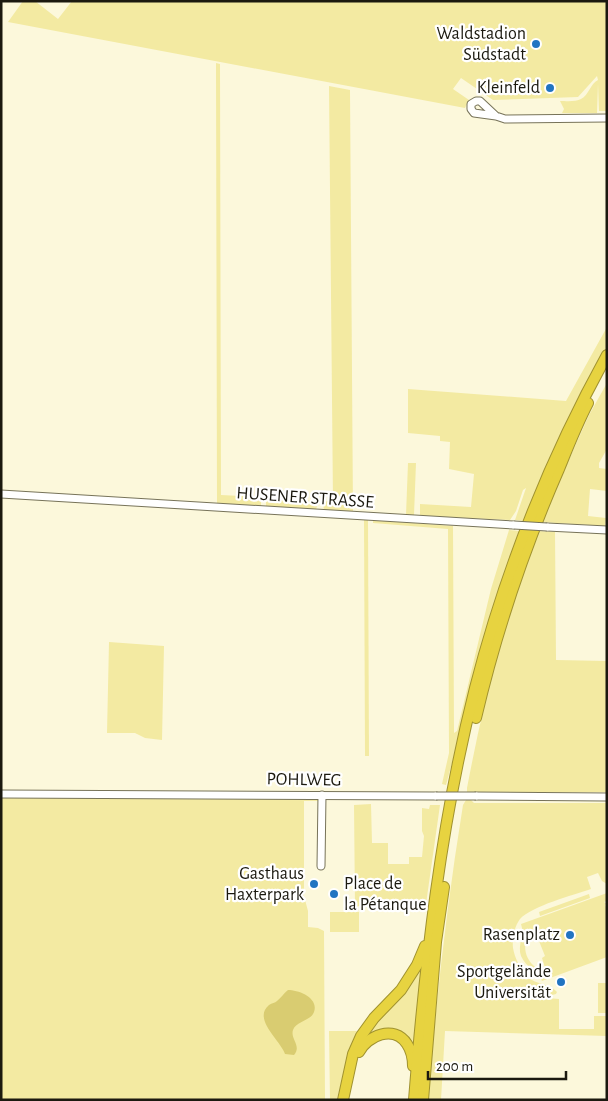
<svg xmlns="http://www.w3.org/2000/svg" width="608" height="1101" viewBox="0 0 608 1101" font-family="'Alegreya Sans',sans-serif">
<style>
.green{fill:#f3eaa2;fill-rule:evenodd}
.water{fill:#d9cc71}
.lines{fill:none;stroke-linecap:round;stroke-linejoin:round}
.minor-casing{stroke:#777359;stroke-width:9}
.highway-casing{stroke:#a0922f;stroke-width:12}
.minor{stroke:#fff;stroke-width:7}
.highway{stroke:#e7d340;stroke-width:10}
.minor-bridge-casing{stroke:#777359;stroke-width:9;stroke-linecap:butt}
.minor-bridge{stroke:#fff;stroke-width:7}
.poi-dot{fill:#2174c2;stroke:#fff;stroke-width:2}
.labels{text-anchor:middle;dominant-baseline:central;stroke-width:4.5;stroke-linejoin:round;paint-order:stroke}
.poi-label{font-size:18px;fill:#1b190f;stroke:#fff;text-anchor:end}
.street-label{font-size:18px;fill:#1b190f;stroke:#fff}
</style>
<rect width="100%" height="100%" fill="#fcf8db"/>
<!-- green -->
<g class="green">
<path d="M23,1H35L58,19L72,1H607V111H599L598,84L597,113H562L564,109L560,101C566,101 576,102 581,99C589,95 590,84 598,80L597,76L578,97L493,100L461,78L453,89L469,100L465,108L8,22Z"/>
<polygon points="216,63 220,64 221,495 261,497 261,508 217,505"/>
<polygon points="329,86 350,90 353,513 324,511 323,501 333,502"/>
<polygon points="607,327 607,348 576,404 525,521 515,520 526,488 523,490 516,511 510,520 420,516 420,504 471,507 474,474 449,469 450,442 440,441 440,436 408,433 408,389 566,401"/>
<polygon points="607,383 607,449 599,463 599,468 607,469 607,491 590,489 588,516 606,518 605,526 541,522 589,415"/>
<polygon points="408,463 416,463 414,515 406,515"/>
<polygon points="266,498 318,501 316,510 266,508"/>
<polygon points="364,520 368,520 369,756 365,756"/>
<polygon points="373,520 453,526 454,733 457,731 491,589 509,530 519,531 499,590 446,785 442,784 449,753 448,529 373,523"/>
<path d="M538,531L555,532L556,660L607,661V792H467V788C476,741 486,694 499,649C511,609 524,570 538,531Z"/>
<polygon points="109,642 164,646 162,740 145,738 135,733 107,733"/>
<polygon points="1,796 316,798 320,801 304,801 304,896 308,911 308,927 318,928 324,931 325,1100 1,1100"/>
<path d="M466,800H471L474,803H607V884L602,881L598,873L587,877L591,889C573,895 532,906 520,919C514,927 512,939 513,948C515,959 520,968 527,976C537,986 550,983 557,992L556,994L548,996L547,998L559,999V1029H594V1016H607V1036L445,1031L441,1100H428C436,1001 447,903 463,805Z"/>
<polygon points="371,804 372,843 388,843 388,864 409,864 409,857 422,857 424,836 422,831 422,808 429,809 430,805 440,805 426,904 371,903 355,907 354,805"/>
<path d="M607,893V901L604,902L607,904V906L605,904L607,910V957L542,981C538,971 526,968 521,956C517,945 525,935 521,924ZM531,929L536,942L539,941L545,956L542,958L546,971C526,968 519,945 531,929Z"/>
<polygon points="589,894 590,898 540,916 539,912"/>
<rect x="330" y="912" width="29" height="20"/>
<polygon points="425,954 415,1055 395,1033 361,1044"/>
<rect x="598" y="983" width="9" height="30"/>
<polygon points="329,1031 357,1031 348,1053 337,1100 330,1100"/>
</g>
<!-- water -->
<path class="water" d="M288,990C299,990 319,998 314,1012C311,1021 296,1021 293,1030C290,1039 302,1046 294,1055L285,1054C281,1041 252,1019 269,1005C272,1003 275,1003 277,1001C281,998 283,994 288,990Z"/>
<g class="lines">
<defs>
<g id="minor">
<polyline points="496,116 480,101 476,101 471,104 471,109 474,113 496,116 505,119 607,118"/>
<polyline points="1,494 514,525"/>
<polyline points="547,527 607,530"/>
<polyline points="1,794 436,796"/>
<polyline points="476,796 607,797"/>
<polyline points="321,866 322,795"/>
</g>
<g id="highway">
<path d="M476,718C496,633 524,549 559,469C568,447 577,424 588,403"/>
<path d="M359,1052C367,1036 394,1024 407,1044C411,1050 413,1059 413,1066"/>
<polyline points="343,1100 353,1054 361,1036 374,1018 401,990 417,965 425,946"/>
<path d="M414,1100C425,961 441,822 475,688C505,571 549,460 607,355"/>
<polyline points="423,1100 436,942 444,887"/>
</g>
</defs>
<!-- minor casing -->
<use href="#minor" class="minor-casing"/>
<!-- highway casing -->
<use href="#highway" class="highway-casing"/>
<!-- minor -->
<use href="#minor" class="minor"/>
<!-- highway -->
<use href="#highway" class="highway"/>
<defs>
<g id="minor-bridge">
<polyline points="514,525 547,527"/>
<polyline points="436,796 476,796"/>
</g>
</defs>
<!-- minor-bridge casing -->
<use href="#minor-bridge" class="minor-bridge-casing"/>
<!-- minor-bridge -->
<use href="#minor-bridge" class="minor-bridge"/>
</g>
<!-- markers -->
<g class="poi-dot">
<circle cx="536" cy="44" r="5"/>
<circle cx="550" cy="88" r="5"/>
<circle cx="314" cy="884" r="5"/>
<circle cx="334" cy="894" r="5"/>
<circle cx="570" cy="935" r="5"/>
<circle cx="561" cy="982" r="5"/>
</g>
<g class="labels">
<!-- poi labels -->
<g class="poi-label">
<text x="526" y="34">Waldstadion<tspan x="526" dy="21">Südstadt</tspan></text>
<text x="540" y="88">Kleinfeld</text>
<text x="304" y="874">Gasthaus<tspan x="304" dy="21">Haxterpark</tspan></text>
<text x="344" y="884" text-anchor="start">Place de<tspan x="344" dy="21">la Pétanque</tspan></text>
<text x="560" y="935">Rasenplatz</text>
<text x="551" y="972">Sportgelände<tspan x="551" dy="21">Universität</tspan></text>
</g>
<!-- street labels -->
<g class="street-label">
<text transform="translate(305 498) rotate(4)">HUSENER STRASSE</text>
<text transform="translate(304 780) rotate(1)">POHLWEG</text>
</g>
</g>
<!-- border -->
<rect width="608" height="1101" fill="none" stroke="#1b190f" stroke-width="5"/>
<!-- scale -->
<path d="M428 1071v8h138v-8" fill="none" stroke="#1b190f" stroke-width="2.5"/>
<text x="436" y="1071" font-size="15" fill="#1b190f" stroke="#ffffff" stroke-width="4" paint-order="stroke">200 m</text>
</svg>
